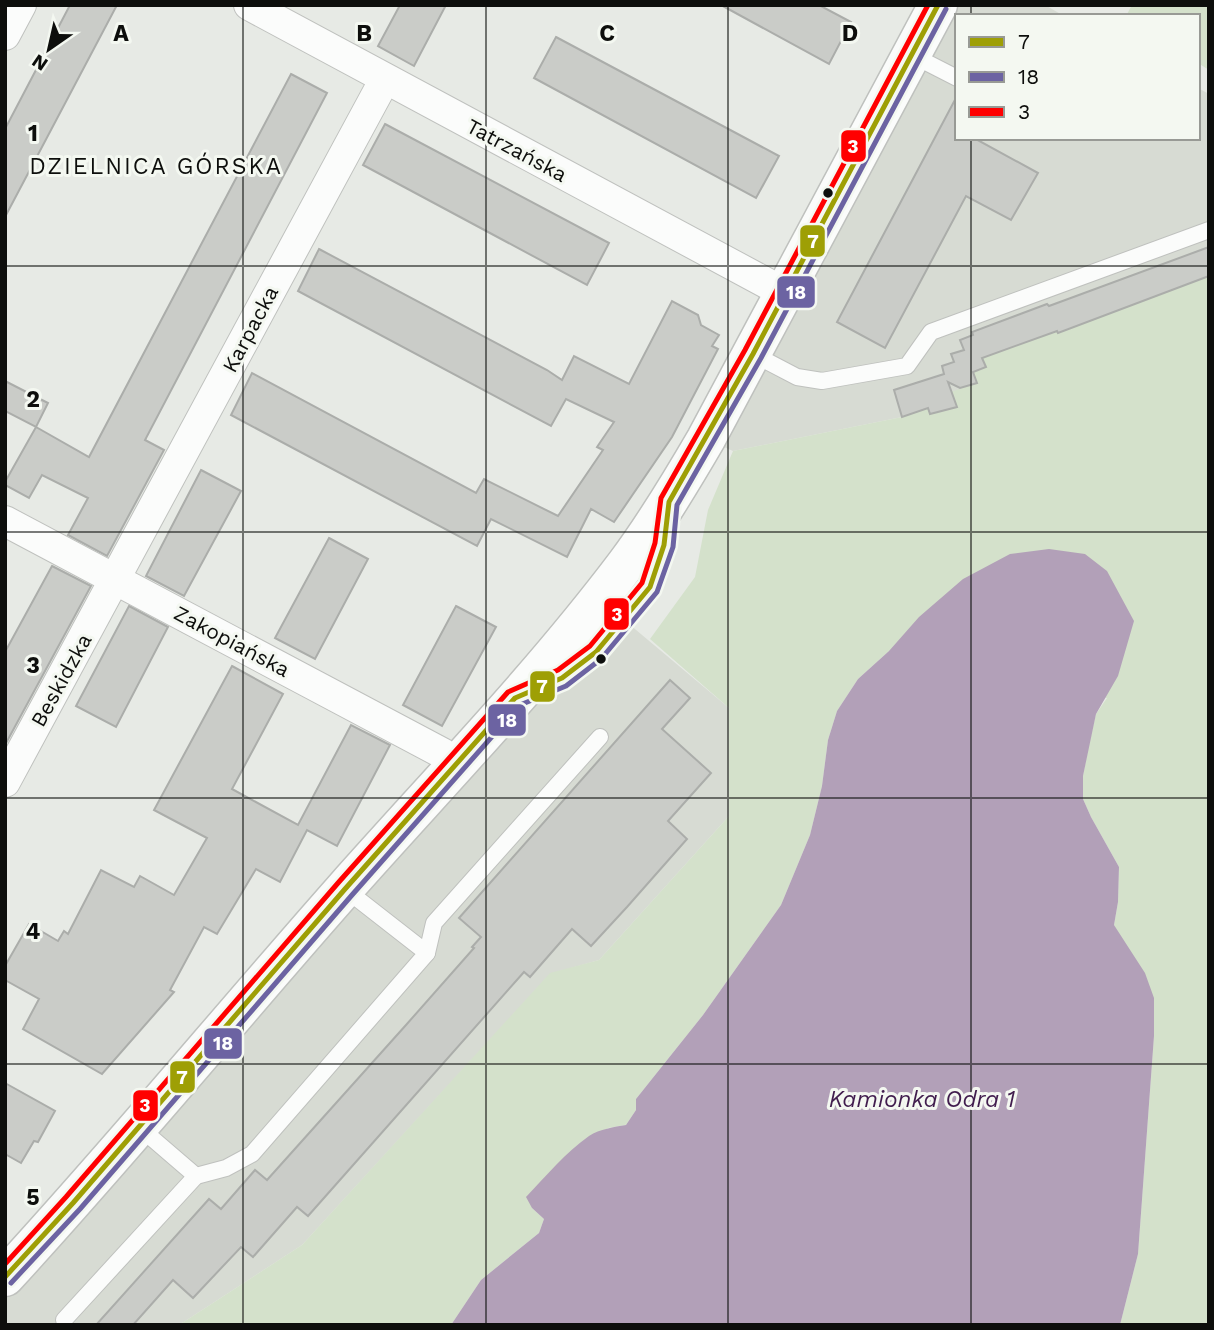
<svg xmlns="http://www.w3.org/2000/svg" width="1214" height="1330" viewBox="0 0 1214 1330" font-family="'Work Sans',sans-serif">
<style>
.built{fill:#d7dbd3}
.green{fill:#d4e1cb}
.water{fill:#b2a0b8}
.building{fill:#caccc8;stroke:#abadaa;stroke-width:2}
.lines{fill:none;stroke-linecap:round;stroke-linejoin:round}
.service-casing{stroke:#bfc1be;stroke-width:18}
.minor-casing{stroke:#bfc1be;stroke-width:32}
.tertiary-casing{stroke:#bfc1be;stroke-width:41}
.service{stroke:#fbfcfb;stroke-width:16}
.minor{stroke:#fbfcfb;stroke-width:30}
.tertiary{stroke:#fbfcfb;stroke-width:38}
.bus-1-casing{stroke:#f4f8f1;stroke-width:10}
.bus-2-casing{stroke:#f4f8f1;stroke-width:10}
.bus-3-casing{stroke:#f4f8f1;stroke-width:10}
.bus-1{stroke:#9e9f05;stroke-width:5}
.bus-2{stroke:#6c63a2;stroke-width:5}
.bus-3{stroke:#f00;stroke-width:5}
.grid{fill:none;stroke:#0d0e0c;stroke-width:2;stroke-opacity:0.55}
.bus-dot{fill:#0d0e0c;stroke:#f4f8f1;stroke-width:2.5}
.labels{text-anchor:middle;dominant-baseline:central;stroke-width:6;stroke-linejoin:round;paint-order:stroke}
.street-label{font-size:21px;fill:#0d0e0c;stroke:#f4f8f1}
.neighbourhood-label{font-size:23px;letter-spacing:2px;fill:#0d0e0c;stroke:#f4f8f1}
.water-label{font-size:23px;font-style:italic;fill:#411d4e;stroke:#f4f8f1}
.grid-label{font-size:23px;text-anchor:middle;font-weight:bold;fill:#0d0e0c;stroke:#f4f8f1;stroke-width:6;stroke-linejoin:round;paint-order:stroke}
.line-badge{stroke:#f4f8f1;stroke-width:2.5}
.badge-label{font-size:19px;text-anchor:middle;font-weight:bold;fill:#fff}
</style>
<rect width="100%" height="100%" fill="#e7eae5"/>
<!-- built -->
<g class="built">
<polygon points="938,5 1045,5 1064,16 957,16 957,138 1198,138 1198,88 1209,94 1209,276 1058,333 1057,331 986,367 977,383 957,407 930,414 928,409 902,417 733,451 706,439"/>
<polygon points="623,619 729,708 729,816 599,960 550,974 302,1245 179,1325 5,1325 5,1277 456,765 562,678"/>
</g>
<!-- green -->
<g class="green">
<polygon points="1132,5 1209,5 1209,70 1198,63 1198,16 1126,16"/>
<polygon points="1209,276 1209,1325 1120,1325 1138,1254 1154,1036 1114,925 1118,902 1119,867 1091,817 1083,799 1083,776 1089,744 1096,714 1107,698 889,651 858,679 837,711 828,740 822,786 810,835 781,905 703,1015 636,1099 636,1110 626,1125 608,1128 532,1208 544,1219 539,1233 481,1280 451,1325 179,1325 302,1245 550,973 599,960 729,816 729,708 650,639 695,577 708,510 733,451 902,417 928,408 931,414 956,407 951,392 977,383 973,372 986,367 982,358 1057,330 1058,333"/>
</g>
<!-- water -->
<path class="water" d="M1049,549L1085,554L1107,571L1134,621L1118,676L1096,714L1083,776V799L1091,817L1119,867L1118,902L1114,925L1145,973L1154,998V1036L1138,1254L1120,1325H451L481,1280L539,1233L544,1219L532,1208L526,1197C545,1177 566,1152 589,1136C600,1129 614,1127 626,1125L636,1110V1099L703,1015L781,905L810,835L822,786L828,740L837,711L858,679L889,651L919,617L963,579L1010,554Z"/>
<!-- building -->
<g class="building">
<polygon points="70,5 117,5 5,217 5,129"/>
<polygon points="400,5 446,5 414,66 378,46"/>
<polygon points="721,5 819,5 851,22 829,64"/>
<polygon points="556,37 779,156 756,198 534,78"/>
<polygon points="291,74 327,93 145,440 164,450 107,556 68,535 88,498 42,475 29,498 5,485 5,482 36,427 89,457"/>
<polygon points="957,96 957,138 974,138 1038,173 1011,220 966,196 885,348 837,322"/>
<polygon points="385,124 609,243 587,285 363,165"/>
<polygon points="1209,247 1209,276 1058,333 1057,331 982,358 986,367 973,372 977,383 960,388 948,382 957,407 930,414 928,408 902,417 894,390 944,374 942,366 954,362 951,354 964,350 960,340 973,335 972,332 1047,304 1049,306"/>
<polygon points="319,249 547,370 562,380 574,356 629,384 672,301 698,315 701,325 719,335 712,346 718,349 672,437 614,522 591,509 567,557 491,519 477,546 231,415 252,373 476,493 484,479 558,516 603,450 597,447 614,422 566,399 551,426 298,291"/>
<polygon points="5,381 48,403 36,427 5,411"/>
<polygon points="201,470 241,491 184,596 146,576"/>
<polygon points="329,538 368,559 315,659 275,638"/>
<polygon points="52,566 91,586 5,745 5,652"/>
<polygon points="129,606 168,627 116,727 76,706"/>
<polygon points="456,606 496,627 442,726 403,705"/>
<polygon points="232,666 283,694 232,789 298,825 351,725 390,745 337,846 307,830 280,882 256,869 217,934 204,927 170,990 174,992 102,1074 23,1029 39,999 5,980 5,966 29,924 58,941 64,931 68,934 101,870 134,887 140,876 174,895 207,838 154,810"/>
<polygon points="670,680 690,698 662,729 711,773 668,821 687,839 627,907 591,946 572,929 530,977 524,972 308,1216 297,1207 253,1257 241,1247 193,1298 173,1280 133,1325 96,1325 209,1199 221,1209 255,1170 267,1180 406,1025 474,948 472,947 481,937 459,918"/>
<polygon points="5,1083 55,1111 38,1142 34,1141 21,1163 5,1154"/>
</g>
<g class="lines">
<defs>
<g id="service">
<polyline points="912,55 957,78"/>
<polyline points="753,354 797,377 822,381 907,366 931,332 1209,230"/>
<polyline points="536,689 562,678 596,652 650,587 664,545 666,526"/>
<polyline points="427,953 434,923 600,737"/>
<polyline points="196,1176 226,1168 252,1154 427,953 345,889"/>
<polyline points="64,1320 196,1176 139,1127"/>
</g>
<g id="minor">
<polyline points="249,5 785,293"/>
<polyline points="5,35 21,5"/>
<polyline points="5,521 442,753 456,765"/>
<polyline points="5,782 385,79"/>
</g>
<path id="tertiary" d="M5,1277C122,1150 231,1017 345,888C440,781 540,678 626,564C656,524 681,482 706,439L938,5"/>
</defs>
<!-- service casing -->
<use href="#service" class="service-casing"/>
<!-- minor casing -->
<use href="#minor" class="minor-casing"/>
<!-- tertiary casing -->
<use href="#tertiary" class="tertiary-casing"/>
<!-- service -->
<use href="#service" class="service"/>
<!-- minor -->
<use href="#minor" class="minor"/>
<!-- tertiary -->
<use href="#tertiary" class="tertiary"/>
<defs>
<polyline id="bus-1" points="5,1277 73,1203 345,889 515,698 562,678 596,652 650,587 664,545 669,502 753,354 938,5"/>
<polyline id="bus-2" points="11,1283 80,1209 352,895 520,705 566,686 601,659 657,592 673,547 677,505 761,358 946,9"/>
<polyline id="bus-3" points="5,1264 66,1197 338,883 508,692 558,670 590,646 642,583 655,543 661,498 745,350 928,5"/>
</defs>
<!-- bus-1 casing -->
<use href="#bus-1" class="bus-1-casing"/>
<!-- bus-2 casing -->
<use href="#bus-2" class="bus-2-casing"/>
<!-- bus-3 casing -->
<use href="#bus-3" class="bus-3-casing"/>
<!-- bus-1 -->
<use href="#bus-1" class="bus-1"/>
<!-- bus-2 -->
<use href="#bus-2" class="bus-2"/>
<!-- bus-3 -->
<use href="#bus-3" class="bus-3"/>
</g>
<!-- grid -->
<path class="grid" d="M243,5V1325M486,5V1325M728,5V1325M971,5V16M971,138V1325M5,266H1209M5,532H1209M5,798H1209M5,1064H1209"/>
<!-- markers -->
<g class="bus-dot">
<circle cx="828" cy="193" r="6"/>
<circle cx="601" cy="659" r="6"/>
</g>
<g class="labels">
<!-- street labels -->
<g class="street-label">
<text transform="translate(517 150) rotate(28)">Tatrzańska</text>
<text transform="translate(250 329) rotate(-62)">Karpacka</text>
<text transform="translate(232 641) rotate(28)">Zakopiańska</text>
<text transform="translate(61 680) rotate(-61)">Beskidzka</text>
</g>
<!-- neighbourhood labels -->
<g class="neighbourhood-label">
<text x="156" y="166">DZIELNICA GÓRSKA</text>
</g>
<!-- water labels -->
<g class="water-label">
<text x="922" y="1099">Kamionka Odra 1</text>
</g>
</g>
<g class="grid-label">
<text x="121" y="41">A</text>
<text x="364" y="41">B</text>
<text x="607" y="41">C</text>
<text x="850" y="41">D</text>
<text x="33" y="141">1</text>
<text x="33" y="407">2</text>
<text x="33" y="673">3</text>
<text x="33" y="939">4</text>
<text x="33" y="1205">5</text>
</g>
<g class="line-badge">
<rect x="840" y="129" width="27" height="34" rx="7" fill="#f00"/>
<rect x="799" y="224" width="27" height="34" rx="7" fill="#9e9f05"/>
<rect x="776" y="275" width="40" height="34" rx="7" fill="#6c63a2"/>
<rect x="603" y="597" width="27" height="34" rx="7" fill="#f00"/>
<rect x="529" y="670" width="27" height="33" rx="7" fill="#9e9f05"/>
<rect x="487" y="703" width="40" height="34" rx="7" fill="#6c63a2"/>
<rect x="203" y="1027" width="40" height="33" rx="7" fill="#6c63a2"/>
<rect x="169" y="1060" width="27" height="34" rx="7" fill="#9e9f05"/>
<rect x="132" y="1089" width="27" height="33" rx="7" fill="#f00"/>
</g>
<g class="badge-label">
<text x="853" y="153">3</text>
<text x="813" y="248">7</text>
<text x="796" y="299">18</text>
<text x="617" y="621">3</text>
<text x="542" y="693">7</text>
<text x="507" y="727">18</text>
<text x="223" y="1050">18</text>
<text x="182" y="1084">7</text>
<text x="145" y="1112">3</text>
</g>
<!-- border -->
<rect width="1214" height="1330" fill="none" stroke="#0d0e0c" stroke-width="14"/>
<!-- legend -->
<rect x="955" y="14" width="245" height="126" fill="#f4f8f1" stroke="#989a95" stroke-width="2"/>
<rect x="969" y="37" width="35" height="10" fill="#9e9f05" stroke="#989a95" stroke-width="2"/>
<text x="1018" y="49" font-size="21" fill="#0d0e0c">7</text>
<rect x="969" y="72" width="35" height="10" fill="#6c63a2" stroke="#989a95" stroke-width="2"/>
<text x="1018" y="84" font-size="21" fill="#0d0e0c">18</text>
<rect x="969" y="107" width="35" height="10" fill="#ff0000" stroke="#989a95" stroke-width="2"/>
<text x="1018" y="119" font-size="21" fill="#0d0e0c">3</text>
<!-- north arrow -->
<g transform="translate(49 49) rotate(214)" stroke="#f4f8f1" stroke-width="5" paint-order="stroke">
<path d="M0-5L12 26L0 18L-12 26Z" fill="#0d0e0c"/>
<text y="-10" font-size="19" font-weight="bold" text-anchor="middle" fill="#0d0e0c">N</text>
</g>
</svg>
